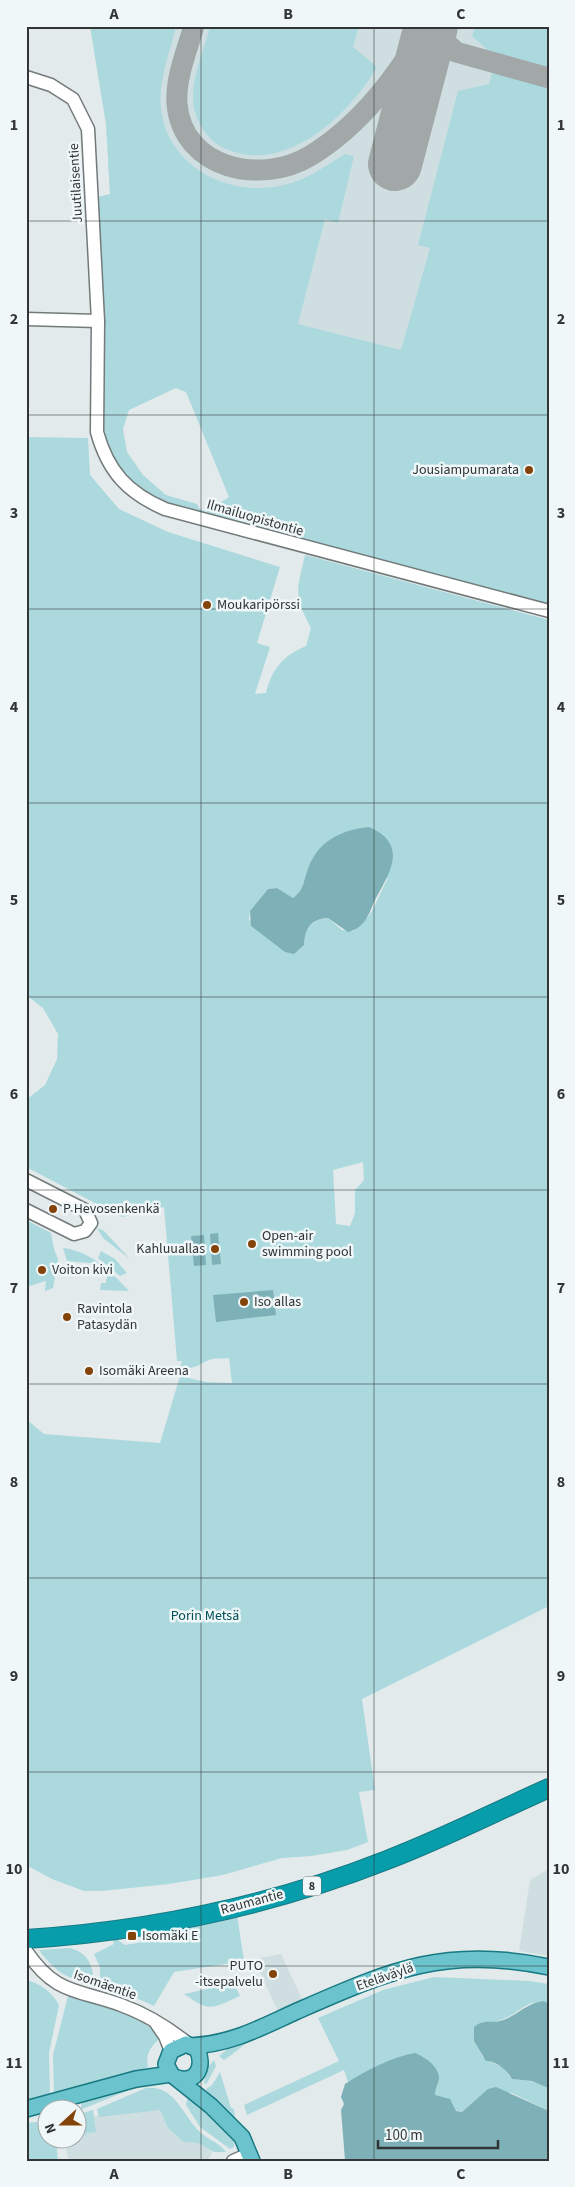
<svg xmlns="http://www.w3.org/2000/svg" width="575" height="2187" viewBox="0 0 575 2187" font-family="'Source Sans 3',sans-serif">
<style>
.built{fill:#cfdfe1}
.green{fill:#acd9de;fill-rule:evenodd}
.water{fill:#7eb1b7}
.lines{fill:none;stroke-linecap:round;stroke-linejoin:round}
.taxiway{stroke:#a2a8a8;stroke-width:21}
.runway{stroke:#a2a8a8;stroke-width:54}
.minor-casing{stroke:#737a7a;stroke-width:15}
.major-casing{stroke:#177982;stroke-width:18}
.highway-casing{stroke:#177982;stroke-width:20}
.minor{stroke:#fff;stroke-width:12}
.major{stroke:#6bc4cd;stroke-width:15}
.highway{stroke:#089dab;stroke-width:18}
.grid{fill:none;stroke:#323535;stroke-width:1;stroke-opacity:0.55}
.poi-dot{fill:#844409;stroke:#f0f7f8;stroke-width:2}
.labels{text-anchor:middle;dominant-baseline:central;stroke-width:5;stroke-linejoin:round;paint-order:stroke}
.shield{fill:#f0f7f8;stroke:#6b6f70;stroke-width:1}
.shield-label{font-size:12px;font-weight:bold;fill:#323535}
.street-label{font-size:14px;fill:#323535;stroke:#f0f7f8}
.poi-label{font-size:14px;fill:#323535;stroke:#f0f7f8;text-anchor:start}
.park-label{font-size:14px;fill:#004f56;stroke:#f0f7f8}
.neatline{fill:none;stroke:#323535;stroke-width:2}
.grid-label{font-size:16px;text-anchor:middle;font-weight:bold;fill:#323535}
</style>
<rect width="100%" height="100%" fill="#e3eaeb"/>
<!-- built -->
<g class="built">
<polygon points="90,26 549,26 492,532 110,194 106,124"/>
<polygon points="549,1869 549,1956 519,1951 530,1880"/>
<polygon points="281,1954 304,2003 279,2014 254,1959"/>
<polygon points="159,2108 212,2152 208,2161 69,2161 64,2140 78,2140 78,2118"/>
</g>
<!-- green -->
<g class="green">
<path d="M90,26H176C170,53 158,81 161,108C167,168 231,198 284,185C306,180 326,166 345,154L354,156L338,223L325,219L298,324L401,350L430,248L418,245L458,91L489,84L496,58L472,36L475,26H549V612L145,501L102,449L92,198L110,194L106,124ZM176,388L186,392L229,497L206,512L199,508L197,504L166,495L143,475L127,452L123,429L129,410Z"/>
<path d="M210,26H359L353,47L377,67C349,115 286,175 226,149C209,142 198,125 194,108C189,83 204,51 210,26Z"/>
<path d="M26,437L88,438L90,475L119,509L168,532L280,567L257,643L270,647L255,694L266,693C272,668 283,656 306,646L311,628C293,595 297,590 305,555L549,620V1606L362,1699L375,1790L359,1792L368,1842L347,1850L311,1856L282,1858L223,1875L169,1884L102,1891H84L52,1879L26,1865V1419L44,1434L160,1443L180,1376L206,1382L232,1383L229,1358C224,1359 216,1358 212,1359C199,1363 196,1371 180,1367L182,1361H177L164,1207L122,1217L26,1167V1100L45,1085L57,1059L58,1034L43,1008L26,995ZM388,878C378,896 372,920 353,931L342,930L328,918C310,920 305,929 304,945L249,920L250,911L268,889L277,888L293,898L302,891L304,884ZM363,1162L364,1180L355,1190V1213L350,1226L336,1224L333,1170Z"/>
<polygon points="26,1220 51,1233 54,1249 58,1259 53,1288 45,1291 46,1281 26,1287"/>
<polygon points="97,1228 103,1230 130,1259 103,1238"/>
<path d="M63,1248C91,1251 111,1272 129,1291L100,1290L101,1283H106L107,1276L99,1272L100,1264L67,1261Z"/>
<polygon points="101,1251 115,1259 127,1273 120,1276 98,1258"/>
<polygon points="237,1915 244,1961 174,1972 154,2006 116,1989 100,1985 100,1967 94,1954 114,1944 113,1940 118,1940 125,1945 149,1941 150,1934"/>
<path d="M70,1948C89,1953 93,1966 94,1984C69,1981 53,1970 39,1950Z"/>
<path d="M463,1963L527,1968L526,1971C453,1958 396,1979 330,2006C304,2017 277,2027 252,2040C242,2045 234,2054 224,2060L219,2056L231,2046L393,1977Z"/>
<path d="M434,1977L529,1981L549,1984V2003C530,1996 517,2015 501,2020C490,2024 486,2019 474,2027V2040L483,2057L503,2068L512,2079L532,2081L548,2088L549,2111L512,2093L488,2090L462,2112L455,2110L446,2098H438L434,2095L439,2080L389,2063L348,2082L344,2070L247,2115L244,2105L339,2061L318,2018L383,1990Z"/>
<path d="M26,1980C40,1983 53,1993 59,2005L49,2053L50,2098L26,2103Z"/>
<path d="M234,1983L240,1996C211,2009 210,2012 184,1994Z"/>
<path d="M68,1996L133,2015L162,2036C152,2046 145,2052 148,2067L122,2079L54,2096L53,2055Z"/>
<polygon points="214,2060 216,2066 207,2083 204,2084 205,2070"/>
<polygon points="220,2072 231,2108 234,2109 235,2118 232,2121 213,2101 206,2089 212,2085"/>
<polygon points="144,2084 80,2110 82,2103"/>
<path d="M146,2088C176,2085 182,2116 201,2133C209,2140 220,2143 226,2152H214L198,2143L184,2142L168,2128L160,2110L99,2117L97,2109Z"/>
<polygon points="192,2097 234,2139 234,2147 230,2149 200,2127 186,2105 187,2100"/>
<polygon points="93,2110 96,2132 86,2133 86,2138 80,2114"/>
<polygon points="47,2121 48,2140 56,2140 58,2161 26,2161 26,2123"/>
</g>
<!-- water -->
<g class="water">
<path d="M369,827C408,844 391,871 376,898C368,914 367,927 348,932L328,918C310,919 305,929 304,945L294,954L285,952L251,926L250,911L268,889L277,888L293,898C304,890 303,883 307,872C316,842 340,830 369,827Z"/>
<polygon points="218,1233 221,1264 212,1265 210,1234"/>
<polygon points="204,1235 206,1265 194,1266 191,1236"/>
<polygon points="273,1290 276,1315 216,1322 213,1295"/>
<path d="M543,2001L549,2003V2090L548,2088L532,2081L512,2079C508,2071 495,2060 486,2061L474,2041V2027C483,2019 490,2023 500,2021C516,2017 526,2003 543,2001Z"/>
<path d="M415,2053C425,2057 440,2067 439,2079C438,2085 435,2089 435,2095L450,2099L456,2111L462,2112L488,2089L496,2087L549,2111V2161L345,2160L341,2110L344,2104L341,2097L345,2084C365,2071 391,2057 415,2053Z"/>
</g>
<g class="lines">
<!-- taxiway -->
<g class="taxiway">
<path d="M194,26C187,50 175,79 177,104C183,170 262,185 310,156C358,127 399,76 425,26"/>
<polyline points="437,26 444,41 456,52 549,78"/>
</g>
<!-- runway -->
<polyline class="runway" points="395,164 431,26"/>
<defs>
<g id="minor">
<path d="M26,77L51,85L73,99L88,129L98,321L97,432C108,472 128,493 165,509L549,611"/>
<polyline points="26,319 98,321"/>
<polyline points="26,1180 85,1210 91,1223 85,1231 74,1234 26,1210"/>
<path d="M26,1951C56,1995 77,1989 121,2005C146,2014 170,2029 191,2046"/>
<polyline points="156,2023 165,2036 171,2051"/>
<polyline points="233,2161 249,2154"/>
</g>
<g id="major">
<path d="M191,2046C231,2044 260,2028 295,2012C389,1971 444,1945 549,1967"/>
<path d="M177,2078C197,2084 205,2066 197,2049L186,2044L171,2051L166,2064L171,2074L211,2106L242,2137L252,2161"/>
<polyline points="26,2109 136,2079 171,2074"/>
</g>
<path id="highway" d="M26,1939C148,1931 273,1905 387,1860C442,1839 495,1812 549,1788"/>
</defs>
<!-- minor casing -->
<use href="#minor" class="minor-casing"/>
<!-- major casing -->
<use href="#major" class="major-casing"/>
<!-- highway casing -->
<use href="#highway" class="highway-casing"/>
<!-- minor -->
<use href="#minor" class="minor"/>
<!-- major -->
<use href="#major" class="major"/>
<!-- highway -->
<use href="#highway" class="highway"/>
</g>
<!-- grid -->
<path class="grid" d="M201,26V2161M374,26V2161M26,221H549M26,415H549M26,609H549M26,803H549M26,997H549M26,1190H549M26,1384H549M26,1578H549M26,1772H549M26,1966H549"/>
<!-- markers -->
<g class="poi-dot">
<circle cx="529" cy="470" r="5"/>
<circle cx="207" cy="605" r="5"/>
<circle cx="53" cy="1209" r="5"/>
<circle cx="252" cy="1244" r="5"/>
<circle cx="215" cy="1249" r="5"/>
<circle cx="42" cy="1270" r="5"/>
<circle cx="244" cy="1302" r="5"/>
<circle cx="67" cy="1317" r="5"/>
<circle cx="89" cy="1371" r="5"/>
<rect x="127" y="1931" width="10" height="10" rx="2.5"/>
<circle cx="273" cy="1974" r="5"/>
</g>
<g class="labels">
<!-- shield labels -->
<rect class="shield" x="303" y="1876.5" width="18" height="19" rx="4"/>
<g class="shield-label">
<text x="312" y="1886">8</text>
</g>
<!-- street labels -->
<g class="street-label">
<text transform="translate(76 183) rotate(-93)">Juutilaisentie</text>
<text transform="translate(255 518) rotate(16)">Ilmailuopistontie</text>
<text transform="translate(252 1902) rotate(-15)">Raumantie</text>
<text transform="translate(385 1977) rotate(-19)">Eteläväylä</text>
<text transform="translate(105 1985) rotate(19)">Isomäentie</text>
</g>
<!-- poi labels -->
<g class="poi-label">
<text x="519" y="470" text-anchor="end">Jousiampumarata</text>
<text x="217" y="605">Moukaripörssi</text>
<text x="63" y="1209">P Hevosenkenkä</text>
<text x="262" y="1236">Open-air<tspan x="262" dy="16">swimming pool</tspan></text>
<text x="205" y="1249" text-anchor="end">Kahluuallas</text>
<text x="52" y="1270">Voiton kivi</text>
<text x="254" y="1302">Iso allas</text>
<text x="77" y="1309">Ravintola<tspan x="77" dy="16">Patasydän</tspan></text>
<text x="99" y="1371">Isomäki Areena</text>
<text x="142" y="1936">Isomäki E</text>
<text x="263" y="1966" text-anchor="end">PUTO<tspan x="263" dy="16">-itsepalvelu</tspan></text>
</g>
<!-- park labels -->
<g class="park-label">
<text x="205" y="1616">Porin Metsä</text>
</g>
</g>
<!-- border -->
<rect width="575" height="2187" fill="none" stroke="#f0f7f8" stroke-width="55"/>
<!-- north arrow -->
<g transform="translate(62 2124) rotate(249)"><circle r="24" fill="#f0f7f8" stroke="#a4a9aa"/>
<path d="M0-4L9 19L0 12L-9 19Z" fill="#844409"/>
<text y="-8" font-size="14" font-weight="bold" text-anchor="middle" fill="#323535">N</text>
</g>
<!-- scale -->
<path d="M378 2140v8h120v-8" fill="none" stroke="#323535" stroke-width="2.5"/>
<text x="385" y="2140" font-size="15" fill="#323535" stroke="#f0f7f8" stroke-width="4" paint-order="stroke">100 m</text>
<rect x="28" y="28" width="520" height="2132" class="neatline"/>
<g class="grid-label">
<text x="114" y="19">A</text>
<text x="288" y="19">B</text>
<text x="461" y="19">C</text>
<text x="14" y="130">1</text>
<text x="561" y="130">1</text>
<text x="14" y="324">2</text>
<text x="561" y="324">2</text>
<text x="14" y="518">3</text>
<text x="561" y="518">3</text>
<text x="14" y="712">4</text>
<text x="561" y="712">4</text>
<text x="14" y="905">5</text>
<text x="561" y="905">5</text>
<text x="14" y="1099">6</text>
<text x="561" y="1099">6</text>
<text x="14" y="1293">7</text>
<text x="561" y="1293">7</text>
<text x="14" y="1487">8</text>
<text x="561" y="1487">8</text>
<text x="14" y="1681">9</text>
<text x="561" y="1681">9</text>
<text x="14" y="1874">10</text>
<text x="561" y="1874">10</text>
<text x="14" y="2068">11</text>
<text x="561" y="2068">11</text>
<text x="114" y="2179">A</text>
<text x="288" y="2179">B</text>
<text x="461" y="2179">C</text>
</g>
</svg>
